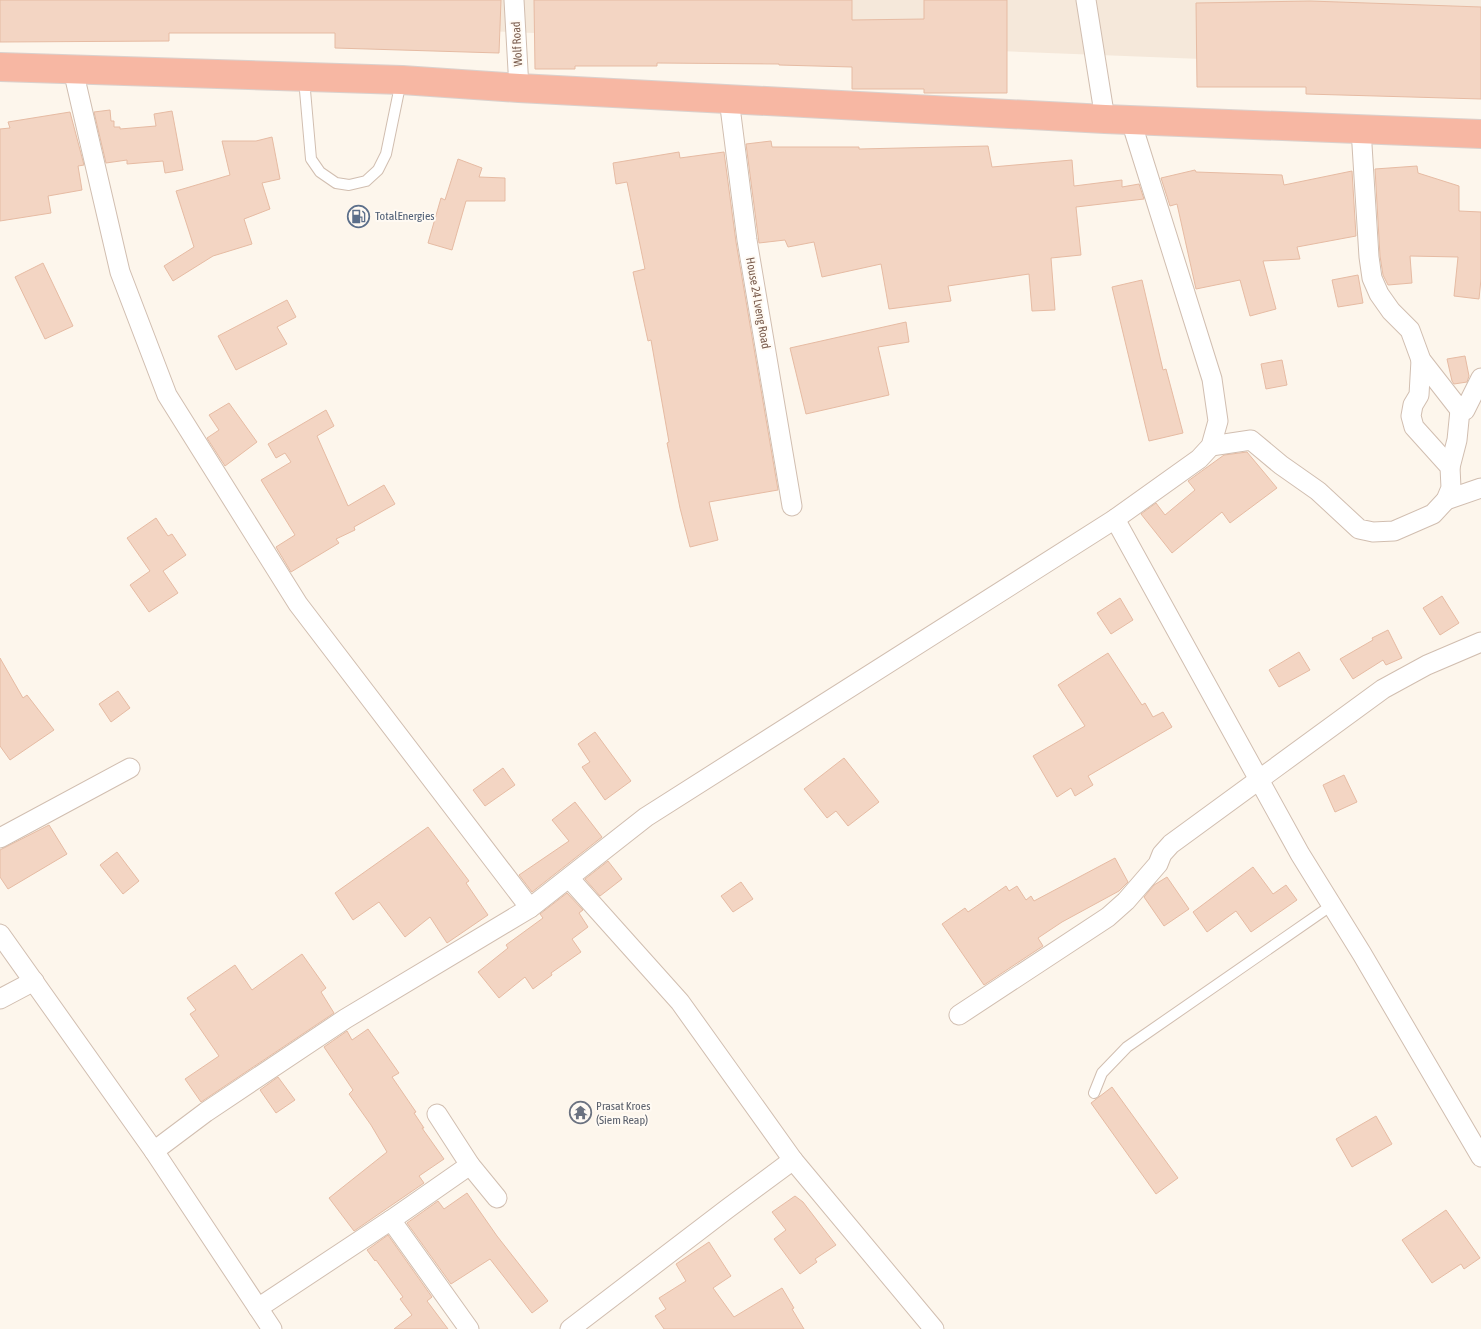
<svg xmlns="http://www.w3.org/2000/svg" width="1481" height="1329" viewBox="0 0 1481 1329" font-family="'Asap Condensed',sans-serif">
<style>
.residential{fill:#f5e8da}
.building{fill:#f3d5c3;stroke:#e6bba3}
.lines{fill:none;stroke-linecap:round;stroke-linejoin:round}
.lane-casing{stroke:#d1beb0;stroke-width:12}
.street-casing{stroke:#d1beb0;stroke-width:21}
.highway-casing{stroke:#dad1cd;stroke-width:30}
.lane{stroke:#fff;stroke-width:10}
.street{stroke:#fff;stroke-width:19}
.highway{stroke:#f7b7a3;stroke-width:28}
.labels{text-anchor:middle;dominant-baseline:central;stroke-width:4;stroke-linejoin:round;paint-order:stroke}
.street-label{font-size:12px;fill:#7a5c4d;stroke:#fffaf3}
.service-label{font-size:12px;fill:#4e5e75;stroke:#fffaf3;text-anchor:start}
.worship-label{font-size:12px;fill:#5b616d;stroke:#fffaf3;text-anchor:start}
</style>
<rect width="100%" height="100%" fill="#fdf6ec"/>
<!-- residential -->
<polygon class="residential" points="0,0 1481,0 1481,70 0,12"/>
<!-- building -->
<g class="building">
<polygon points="0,0 501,0 499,53 335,48 335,33 169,33 169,41 0,42"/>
<polygon points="534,0 852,0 852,20 924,19 924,0 1007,0 1007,93 924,93 924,89 852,89 852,67 779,65 779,64 657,63 657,66 575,66 575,69 535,69"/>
<polygon points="1310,1 1481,7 1481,99 1306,94 1306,87 1197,87 1196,3"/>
<polygon points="110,110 111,121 114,121 114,127 120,127 120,129 156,126 154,114 172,111 183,170 165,173 163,161 127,164 127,160 106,163 94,112"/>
<polygon points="70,112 84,165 78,166 82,190 48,196 51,213 0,221 0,129 10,128 8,122"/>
<polygon points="272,137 280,179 262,183 270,209 244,219 252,244 213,256 173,281 164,266 194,247 176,191 230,175 222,141 256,141"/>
<polygon points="771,141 772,147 859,147 859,149 988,146 992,167 1072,160 1074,186 1122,180 1122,187 1139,184 1144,199 1076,207 1081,255 1051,258 1055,310 1032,311 1029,274 948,286 951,301 889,309 881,264 822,277 814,242 788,247 785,240 759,243 746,144"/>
<polygon points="679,152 680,158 724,152 736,242 778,490 709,502 718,540 690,547 680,508 667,443 669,442 651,340 648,341 633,272 645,269 627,182 616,184 613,163"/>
<polygon points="458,159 482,168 479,177 505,178 505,201 466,201 452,250 428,243 441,198 445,200"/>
<polygon points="1417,166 1418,173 1459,186 1459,211 1481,212 1481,279 1479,299 1454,296 1458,257 1410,256 1412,283 1388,285 1383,275 1380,256 1375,169"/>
<polygon points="1195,170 1196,172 1282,175 1284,185 1352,171 1356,236 1297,247 1300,259 1263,261 1276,309 1250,316 1240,280 1196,289 1177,204 1170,206 1161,178"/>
<polygon points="43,263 73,326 45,339 15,277"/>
<polygon points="1358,275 1363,303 1338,307 1332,280"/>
<polygon points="1142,280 1163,370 1166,369 1183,433 1149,441 1112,287"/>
<polygon points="287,300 296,317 277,327 287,344 236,370 218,336"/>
<polygon points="906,322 909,342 878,347 889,395 806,414 790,348"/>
<polygon points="1465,356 1469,376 1467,382 1454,384 1452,381 1447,359"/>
<polygon points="1282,360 1287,385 1266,389 1261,364"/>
<polygon points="229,403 257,442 225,466 207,438 219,430 209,415"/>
<polygon points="326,410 334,426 317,436 348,506 384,485 395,504 354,527 355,530 336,539 339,543 291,572 276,547 295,535 261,480 291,462 285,453 276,458 268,444"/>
<polygon points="1247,452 1277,488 1230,523 1222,512 1172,553 1141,514 1156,503 1165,515 1195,490 1188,481 1224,455"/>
<polygon points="156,518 168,536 172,534 186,555 163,571 178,593 149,612 130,585 150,571 127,538"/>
<polygon points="1442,596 1459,623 1440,635 1423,608"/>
<polygon points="1120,598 1133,620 1111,634 1097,613"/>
<polygon points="1388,630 1402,658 1386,665 1383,660 1353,679 1340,659 1373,640 1372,638"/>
<polygon points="1299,652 1310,670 1279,687 1269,670"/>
<polygon points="1108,653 1142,705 1145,703 1153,717 1163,712 1172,727 1088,776 1093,785 1075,796 1071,788 1057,797 1033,756 1085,726 1058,685"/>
<polygon points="0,658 23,698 27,695 54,730 10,760 0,746"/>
<polygon points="118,691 130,708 111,722 99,704"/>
<polygon points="595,732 631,781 605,800 582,767 590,762 578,744"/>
<polygon points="844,758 879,802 848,826 836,811 827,818 804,789"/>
<polygon points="503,768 515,785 485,806 473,790"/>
<polygon points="1344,775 1357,802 1335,812 1323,785"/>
<polygon points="575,802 602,837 532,892 519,875 569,841 552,820"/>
<polygon points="49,825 67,854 8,889 0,877 0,850"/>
<polygon points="428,827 469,881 466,883 488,915 447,943 430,917 405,937 379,902 353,920 335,893"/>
<polygon points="117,852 139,881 123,894 100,865"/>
<polygon points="1115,858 1128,882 1119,891 1062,922 1038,938 1043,946 984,985 942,924 965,908 968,912 1006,886 1009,891 1017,886 1026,900 1031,896 1034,901"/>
<polygon points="608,861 622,879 600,896 585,879"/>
<polygon points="1253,867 1273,894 1286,885 1297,900 1251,932 1236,911 1207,932 1193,912"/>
<polygon points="1167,877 1189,909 1164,926 1144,897 1154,885"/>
<polygon points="741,882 753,899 733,912 721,896"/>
<polygon points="567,893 583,910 579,913 588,927 572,939 581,952 551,973 552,975 533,989 525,977 499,998 478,972 508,948 506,945 543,918 540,914"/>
<polygon points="302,954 326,988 321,992 334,1013 201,1102 185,1079 219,1056 190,1014 196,1010 187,998 235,965 252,990"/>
<polygon points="368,1029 399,1073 392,1077 416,1112 414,1113 424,1128 422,1128 444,1159 419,1176 424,1183 354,1231 329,1198 387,1152 371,1125 349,1094 353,1090 324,1047 347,1031 352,1040"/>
<polygon points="278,1077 295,1100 276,1113 260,1090"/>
<polygon points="1112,1087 1178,1178 1156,1194 1091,1103"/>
<polygon points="1376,1116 1392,1144 1352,1167 1336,1139"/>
<polygon points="467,1193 497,1236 548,1301 532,1313 490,1259 451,1284 407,1223 438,1201 444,1209"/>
<polygon points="795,1196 803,1202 836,1245 815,1259 817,1262 800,1274 774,1239 786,1230 772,1212"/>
<polygon points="1446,1210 1480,1258 1464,1269 1461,1264 1432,1283 1402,1240"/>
<polygon points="388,1235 432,1297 427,1301 448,1329 394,1329 412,1315 400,1299 403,1297 376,1260 375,1261 367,1250"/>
<polygon points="709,1242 731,1276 713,1288 734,1317 782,1288 794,1308 792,1309 804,1329 664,1329 655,1316 666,1309 659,1298 686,1281 676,1264"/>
</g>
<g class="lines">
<defs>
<g id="lane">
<polyline points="304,79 311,159 320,172 336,183 349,185 366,181 378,170 386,154 401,81"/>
<polyline points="1094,1093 1102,1073 1127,1047 1332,905"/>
</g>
<g id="street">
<polyline points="514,0 519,88"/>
<polyline points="1086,0 1105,119"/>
<polyline points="73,70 120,272 167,395 298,604 530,908"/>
<polyline points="729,99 747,240 792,506"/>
<polyline points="1361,129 1369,257 1372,278 1379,294 1391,311 1410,330 1421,360 1460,410 1465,410 1481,378"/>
<polyline points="1211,446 1251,440 1281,465 1318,491 1359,529 1373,532 1394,531 1433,514 1446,500 1451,488 1450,467 1414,427 1411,416 1413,405 1419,395 1421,360"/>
<polyline points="1450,467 1457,440 1460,410"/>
<polyline points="1446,500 1481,488"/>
<polyline points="1115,519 1300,854 1362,954 1481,1157"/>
<polyline points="0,838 130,768"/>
<polyline points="569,878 680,1002 793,1160 934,1329"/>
<polyline points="0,934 154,1151 272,1329"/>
<polyline points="0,999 34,981"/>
<polyline points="959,1015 1108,917 1126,901 1158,864 1162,854 1171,844 1383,689 1427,665 1481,642"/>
<polyline points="437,1114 470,1165 497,1198"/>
<polyline points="154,1151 206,1112 345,1019 530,908 646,817 1115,519 1199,459 1211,446 1218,421 1212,379 1131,121"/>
<polyline points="391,1220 470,1165"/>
<polyline points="258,1308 391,1220 469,1329"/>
<polyline points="570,1329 727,1209 793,1160"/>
</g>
<polyline id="highway" points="0,67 402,80 519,88 1105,119 1481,134"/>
</defs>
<!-- lane casing -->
<use href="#lane" class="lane-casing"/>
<!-- street casing -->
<use href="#street" class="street-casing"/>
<!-- highway casing -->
<use href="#highway" class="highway-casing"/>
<!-- lane -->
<use href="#lane" class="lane"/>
<!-- street -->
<use href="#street" class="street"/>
<!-- highway -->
<use href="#highway" class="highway"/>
</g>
<!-- icons -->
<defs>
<symbol id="fuel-ring" viewBox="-11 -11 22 22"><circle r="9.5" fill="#fffaf3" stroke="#5c6f8a" stroke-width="1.5"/><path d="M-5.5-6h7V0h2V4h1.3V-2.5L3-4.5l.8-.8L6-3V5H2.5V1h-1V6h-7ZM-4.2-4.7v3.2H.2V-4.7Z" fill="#5c6f8a"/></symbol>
<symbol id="temple-ring" viewBox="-11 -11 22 22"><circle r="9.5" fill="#fffaf3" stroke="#6b7280" stroke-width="1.5"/><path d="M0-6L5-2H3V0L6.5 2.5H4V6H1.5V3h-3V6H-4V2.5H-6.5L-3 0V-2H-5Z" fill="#6b7280"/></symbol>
</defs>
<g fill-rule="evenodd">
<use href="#fuel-ring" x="346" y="204" width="25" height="25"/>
<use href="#temple-ring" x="568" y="1100" width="25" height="25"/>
</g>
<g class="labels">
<!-- street labels -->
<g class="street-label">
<text transform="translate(517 44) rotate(-93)">Wolf Road</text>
<text transform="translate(758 303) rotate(80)">House 24 Lveng Road</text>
</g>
<!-- service labels -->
<g class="service-label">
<text x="375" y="216">TotalEnergies</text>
</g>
<!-- worship labels -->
<g class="worship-label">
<text x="596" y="1106">Prasat Kroes<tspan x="596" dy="14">(Siem Reap)</tspan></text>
</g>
</g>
</svg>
